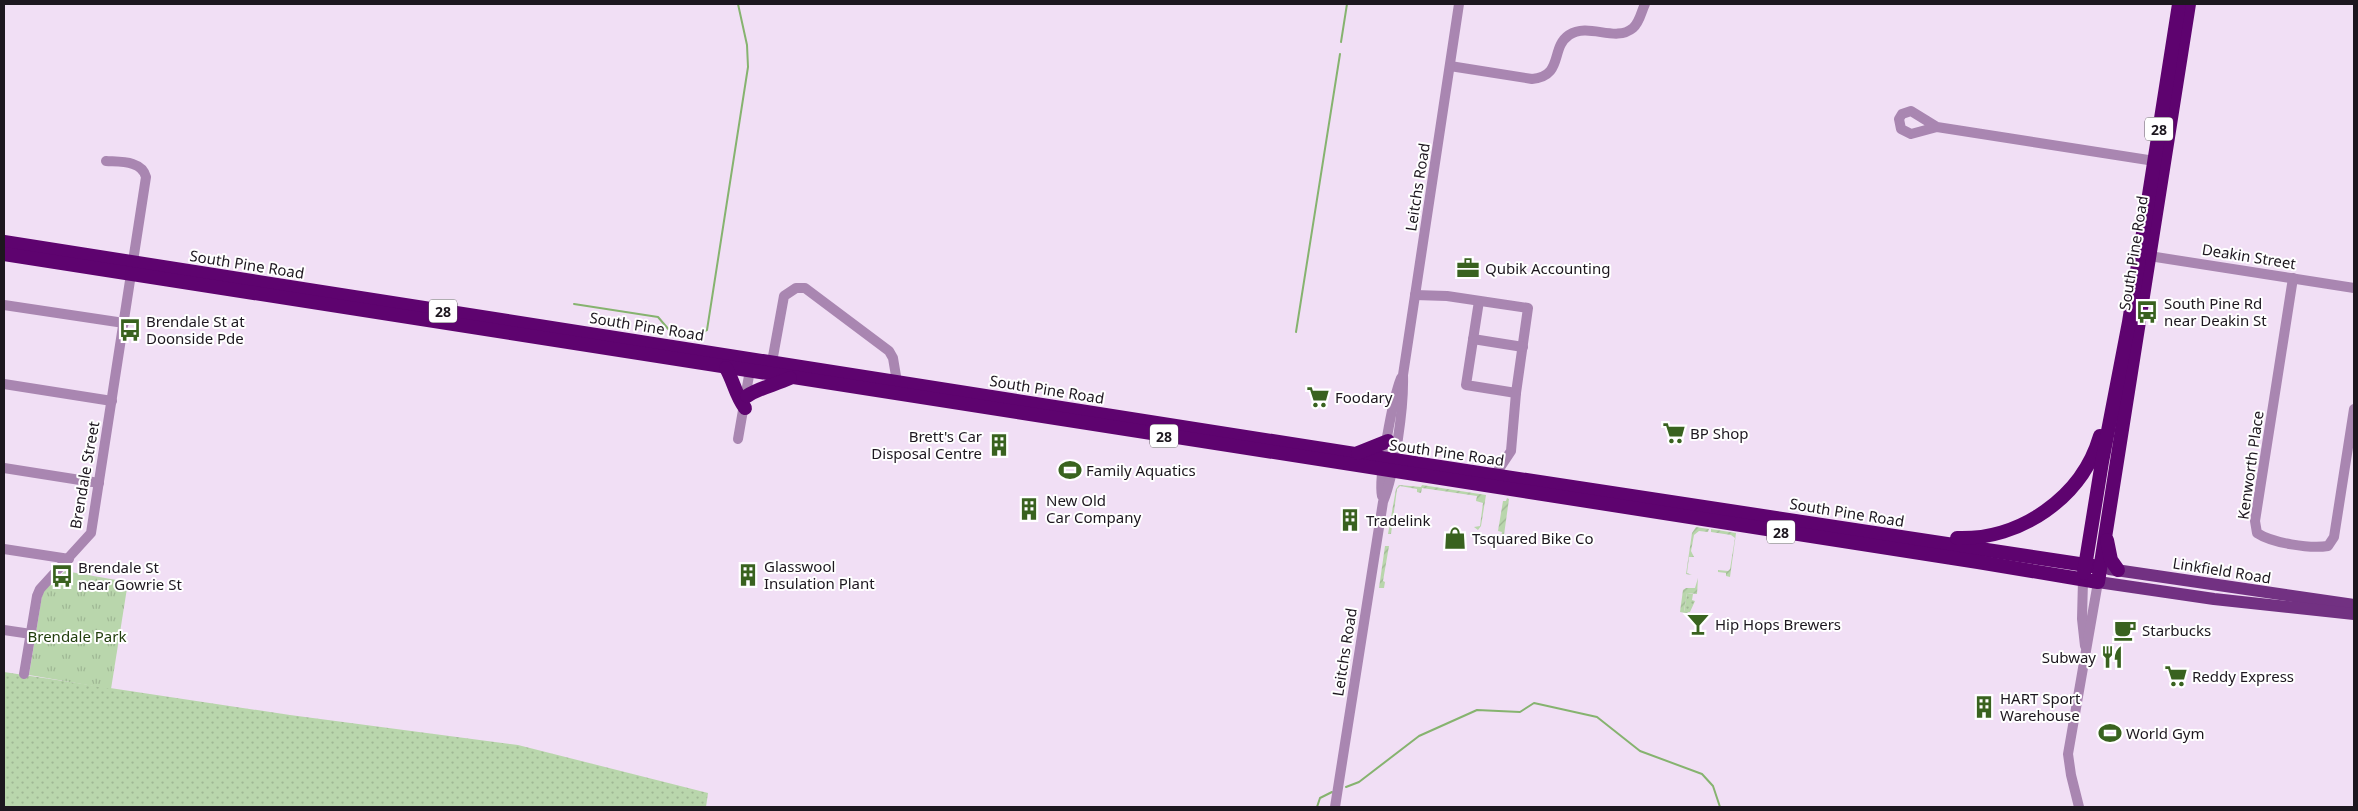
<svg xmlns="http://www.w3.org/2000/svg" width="2358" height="811" viewBox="0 0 2358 811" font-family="'Noto Sans',sans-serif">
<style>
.grass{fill:url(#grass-dots)}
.park{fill:url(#park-tufts)}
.garden{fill:url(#garden-furrows)}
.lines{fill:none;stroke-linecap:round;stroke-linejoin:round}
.stream{stroke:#86b36f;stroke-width:2}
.minor{stroke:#a986b1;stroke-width:10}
.major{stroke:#723182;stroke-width:12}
.highway{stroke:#5e036f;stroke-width:14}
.labels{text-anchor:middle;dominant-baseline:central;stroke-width:4;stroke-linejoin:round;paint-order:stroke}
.shield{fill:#fff;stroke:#615d62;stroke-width:1}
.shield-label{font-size:14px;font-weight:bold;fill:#1d171f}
.street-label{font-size:15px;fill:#1d171f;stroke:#fff}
.poi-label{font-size:15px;fill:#1d171f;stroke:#fff;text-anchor:start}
.park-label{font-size:15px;fill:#203d0c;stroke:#fff}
</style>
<defs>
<pattern id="grass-dots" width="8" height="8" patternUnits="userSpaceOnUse" patternTransform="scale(1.25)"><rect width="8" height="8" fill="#b9d6ac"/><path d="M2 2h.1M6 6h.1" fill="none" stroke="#9fb794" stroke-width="1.8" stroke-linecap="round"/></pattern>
<pattern id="park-tufts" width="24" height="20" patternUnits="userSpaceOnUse" patternTransform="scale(1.25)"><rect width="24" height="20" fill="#b9d6ac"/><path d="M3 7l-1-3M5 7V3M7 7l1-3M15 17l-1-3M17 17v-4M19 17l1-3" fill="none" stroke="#9fb794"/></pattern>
<pattern id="garden-furrows" width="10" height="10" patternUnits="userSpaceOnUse" patternTransform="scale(1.25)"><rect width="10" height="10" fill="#b9d6ac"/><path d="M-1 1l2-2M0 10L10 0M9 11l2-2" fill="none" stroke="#9fb794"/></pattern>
</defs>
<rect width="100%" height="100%" fill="#f1dff5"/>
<!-- grass -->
<g class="grass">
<polygon points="1687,593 1693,594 1692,600 1695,601 1690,612 1684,612"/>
<polygon points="4,672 290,715 518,745 708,793 706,807 4,807"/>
</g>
<!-- park -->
<polygon class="park" points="65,571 128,582 111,689 29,675 42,596 45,589"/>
<!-- garden -->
<g class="garden">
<polygon points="1399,485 1421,487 1422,485 1486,495 1481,526 1478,530 1474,527 1480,526 1483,503 1476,501 1477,496 1422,488 1421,493 1417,492 1417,489 1400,486 1397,489 1391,534 1388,534 1396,489"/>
<polygon points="1507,498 1509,499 1503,542 1500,541 1502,532 1498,531 1503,501 1506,501"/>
<polygon points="1696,527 1709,529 1708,532 1699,531 1694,535 1691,551 1694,557 1689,557 1687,573 1692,575 1686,574 1692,533"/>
<polygon points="1711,529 1736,533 1730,577 1726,576 1726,573 1718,572 1718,570 1728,571 1730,569 1735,538 1731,535 1711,532"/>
<polygon points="1385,546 1389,546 1383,581 1385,582 1384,588 1379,588"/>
<polygon points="1698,578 1697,594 1687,593 1684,611 1691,614 1680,612 1683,590 1686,588 1695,588"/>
</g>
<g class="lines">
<!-- stream -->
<g class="stream">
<polyline points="1341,42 1347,4"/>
<polyline points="574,304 658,317 670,331 699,335 707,330 748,67 747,45 738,4"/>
<polyline points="1296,332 1340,54"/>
<polyline points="1346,787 1359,782 1419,736 1477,710 1520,712 1534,703 1597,717 1640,751 1702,774 1713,786 1720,807"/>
<polyline points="1317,807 1320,798 1332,792"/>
</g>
<!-- minor -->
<g class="minor">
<path d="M1450,66L1532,79C1564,76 1550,48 1569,35C1589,22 1615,43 1633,28C1640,22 1641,12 1645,4"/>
<polyline points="1937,127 1911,111 1902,114 1899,119 1901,129 1911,134 1937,127 2161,162"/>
<polyline points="2143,255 2354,288"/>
<path d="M2293,278L2255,521L2257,533C2272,543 2310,549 2328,546L2334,537L2354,409"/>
<polyline points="1415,295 1447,296 1528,308 1516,393 1466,385 1479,301"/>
<polyline points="4,305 124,323"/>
<polyline points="1473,339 1523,347"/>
<polyline points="772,362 784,296 796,288 805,288 889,351 893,358 897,382"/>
<polyline points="4,384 112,401"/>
<polyline points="738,439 751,364"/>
<polyline points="4,468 99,483"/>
<polyline points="1495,475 1511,451 1516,393"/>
<path d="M1382,496C1378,476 1393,398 1401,378"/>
<polyline points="4,549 69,559"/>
<polyline points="2083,580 2082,619 2085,646"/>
<polyline points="4,630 31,634"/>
<path d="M24,674L37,596L40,589L91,533L146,177C142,160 119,162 106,161"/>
<path d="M1335,807L1383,502C1395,472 1404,407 1403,375L1459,4"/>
<polyline points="2079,807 2071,775 2068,754 2098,582"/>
</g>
<!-- major -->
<g class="major">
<polyline points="2109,569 2354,605"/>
<polyline points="2098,582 2214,599 2354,614"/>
</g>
<!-- highway -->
<g class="highway">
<polyline points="4,242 1355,454 2099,567"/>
<polyline points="4,254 1978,562 2098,582 2189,4"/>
<path d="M726,368C734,382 735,394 745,408"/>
<path d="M747,396C761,387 775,385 790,378"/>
<polyline points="1358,453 1388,441"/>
<path d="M1957,538C2020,540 2082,498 2100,436"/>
<polyline points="2107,540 2111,560 2118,570"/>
<polyline points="2084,573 2102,462 2129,322 2179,4"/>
</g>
</g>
<!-- icons -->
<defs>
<symbol id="office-bare" viewBox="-9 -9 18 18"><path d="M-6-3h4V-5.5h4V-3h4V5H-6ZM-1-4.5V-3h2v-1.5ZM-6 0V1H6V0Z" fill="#39621f" stroke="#fff" stroke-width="2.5" paint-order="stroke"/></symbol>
<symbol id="bus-bare" viewBox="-9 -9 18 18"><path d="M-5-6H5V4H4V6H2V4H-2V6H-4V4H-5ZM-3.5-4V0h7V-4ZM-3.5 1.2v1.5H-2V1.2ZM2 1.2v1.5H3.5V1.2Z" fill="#39621f" stroke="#fff" stroke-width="2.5" paint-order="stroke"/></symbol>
<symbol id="supermarket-bare" viewBox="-9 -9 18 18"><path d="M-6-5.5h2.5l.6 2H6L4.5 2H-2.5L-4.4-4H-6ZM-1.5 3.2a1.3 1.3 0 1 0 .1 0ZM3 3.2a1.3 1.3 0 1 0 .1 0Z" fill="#39621f" stroke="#fff" stroke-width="2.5" paint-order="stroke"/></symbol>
<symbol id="building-bare" viewBox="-9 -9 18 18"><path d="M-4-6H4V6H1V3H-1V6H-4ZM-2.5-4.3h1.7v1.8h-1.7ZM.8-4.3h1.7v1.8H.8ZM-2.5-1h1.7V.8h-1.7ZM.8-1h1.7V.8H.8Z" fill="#39621f" stroke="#fff" stroke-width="2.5" paint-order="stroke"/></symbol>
<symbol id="stadium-bare" viewBox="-9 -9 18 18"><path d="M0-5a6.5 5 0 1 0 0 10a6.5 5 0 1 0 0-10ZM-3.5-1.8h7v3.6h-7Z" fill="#39621f" stroke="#fff" stroke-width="2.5" paint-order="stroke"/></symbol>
<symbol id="shop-bare" viewBox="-9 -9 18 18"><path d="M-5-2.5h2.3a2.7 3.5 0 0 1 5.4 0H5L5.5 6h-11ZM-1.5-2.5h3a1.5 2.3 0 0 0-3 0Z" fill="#39621f" stroke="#fff" stroke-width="2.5" paint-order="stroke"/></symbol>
<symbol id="bar-bare" viewBox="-9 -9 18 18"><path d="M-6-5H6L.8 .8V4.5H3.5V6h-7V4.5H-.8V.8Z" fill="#39621f" stroke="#fff" stroke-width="2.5" paint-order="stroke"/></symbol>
<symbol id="cafe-bare" viewBox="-9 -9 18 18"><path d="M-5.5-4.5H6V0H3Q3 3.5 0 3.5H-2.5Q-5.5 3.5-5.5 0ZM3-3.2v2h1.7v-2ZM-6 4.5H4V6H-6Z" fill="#39621f" stroke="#fff" stroke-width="2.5" paint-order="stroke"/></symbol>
<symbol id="restaurant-bare" viewBox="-9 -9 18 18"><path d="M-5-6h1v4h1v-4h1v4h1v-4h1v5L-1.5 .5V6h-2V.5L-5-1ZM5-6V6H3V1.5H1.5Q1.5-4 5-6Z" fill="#39621f" stroke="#fff" stroke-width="2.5" paint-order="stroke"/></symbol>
</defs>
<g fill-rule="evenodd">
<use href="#office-bare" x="1452" y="252" width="32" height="32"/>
<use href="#bus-bare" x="2131" y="296" width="32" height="32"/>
<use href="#bus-bare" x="114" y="314" width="32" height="32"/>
<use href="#supermarket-bare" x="1302" y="381" width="32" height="32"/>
<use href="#supermarket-bare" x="1658" y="417" width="32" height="32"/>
<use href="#building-bare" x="983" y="429" width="32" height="32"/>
<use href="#stadium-bare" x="1054" y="454" width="32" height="32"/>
<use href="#building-bare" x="1013" y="493" width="32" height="32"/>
<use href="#building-bare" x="1334" y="504" width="32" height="32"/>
<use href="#shop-bare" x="1439" y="522" width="32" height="32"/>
<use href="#building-bare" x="732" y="559" width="32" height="32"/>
<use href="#bus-bare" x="46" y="560" width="32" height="32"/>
<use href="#bar-bare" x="1682" y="608" width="32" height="32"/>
<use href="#cafe-bare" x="2109" y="614" width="32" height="32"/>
<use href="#restaurant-bare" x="2096" y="641" width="32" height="32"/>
<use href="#supermarket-bare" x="2160" y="660" width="32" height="32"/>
<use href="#building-bare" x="1968" y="691" width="32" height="32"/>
<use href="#stadium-bare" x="2094" y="717" width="32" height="32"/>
</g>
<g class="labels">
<!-- shield labels -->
<g class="shield">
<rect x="2145" y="117.5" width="28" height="23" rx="4"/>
<rect x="429" y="299.5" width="28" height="23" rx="4"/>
<rect x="1150" y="424.5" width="28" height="23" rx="4"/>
<rect x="1767" y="520.5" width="28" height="23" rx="4"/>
</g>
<g class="shield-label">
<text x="2159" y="129">28</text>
<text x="443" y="311">28</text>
<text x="1164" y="436">28</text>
<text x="1781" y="532">28</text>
</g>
<!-- street labels -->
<g class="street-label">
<text transform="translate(1417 187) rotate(-81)">Leitchs Road</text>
<text transform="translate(2133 253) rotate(-81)">South Pine Road</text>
<text transform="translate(2249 256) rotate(9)">Deakin Street</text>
<text transform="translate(247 264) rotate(9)">South Pine Road</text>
<text transform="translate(647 326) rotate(9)">South Pine Road</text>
<text transform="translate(1047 389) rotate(9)">South Pine Road</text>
<text transform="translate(1447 452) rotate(8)">South Pine Road</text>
<text transform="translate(2250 465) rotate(-82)">Kenworth Place</text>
<text transform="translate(84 475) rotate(-80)">Brendale Street</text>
<text transform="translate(1847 512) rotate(9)">South Pine Road</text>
<text transform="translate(2222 570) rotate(9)">Linkfield Road</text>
<text transform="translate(1344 652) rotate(-81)">Leitchs Road</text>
</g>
<!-- poi labels -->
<g class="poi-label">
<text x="1485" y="268">Qubik Accounting</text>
<text x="2164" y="303">South Pine Rd<tspan x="2164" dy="17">near Deakin St</tspan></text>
<text x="146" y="321">Brendale St at<tspan x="146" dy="17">Doonside Pde</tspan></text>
<text x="1335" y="397">Foodary</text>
<text x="1690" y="433">BP Shop</text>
<text x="982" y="436" text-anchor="end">Brett's Car<tspan x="982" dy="17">Disposal Centre</tspan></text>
<text x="1086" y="470">Family Aquatics</text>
<text x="1046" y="500">New Old<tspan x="1046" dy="17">Car Company</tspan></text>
<text x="1366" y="520">Tradelink</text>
<text x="1472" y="538">Tsquared Bike Co</text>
<text x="764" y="566">Glasswool<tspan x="764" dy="17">Insulation Plant</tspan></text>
<text x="78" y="567">Brendale St<tspan x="78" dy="17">near Gowrie St</tspan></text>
<text x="1715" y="624">Hip Hops Brewers</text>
<text x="2142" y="630">Starbucks</text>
<text x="2096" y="657" text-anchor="end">Subway</text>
<text x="2192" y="676">Reddy Express</text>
<text x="2000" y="698">HART Sport<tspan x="2000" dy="17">Warehouse</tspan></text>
<text x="2126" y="733">World Gym</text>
</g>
<!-- park labels -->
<g class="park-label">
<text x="77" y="636">Brendale Park</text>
</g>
</g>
<!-- border -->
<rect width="2358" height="811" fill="none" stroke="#1d171f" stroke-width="10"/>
</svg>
